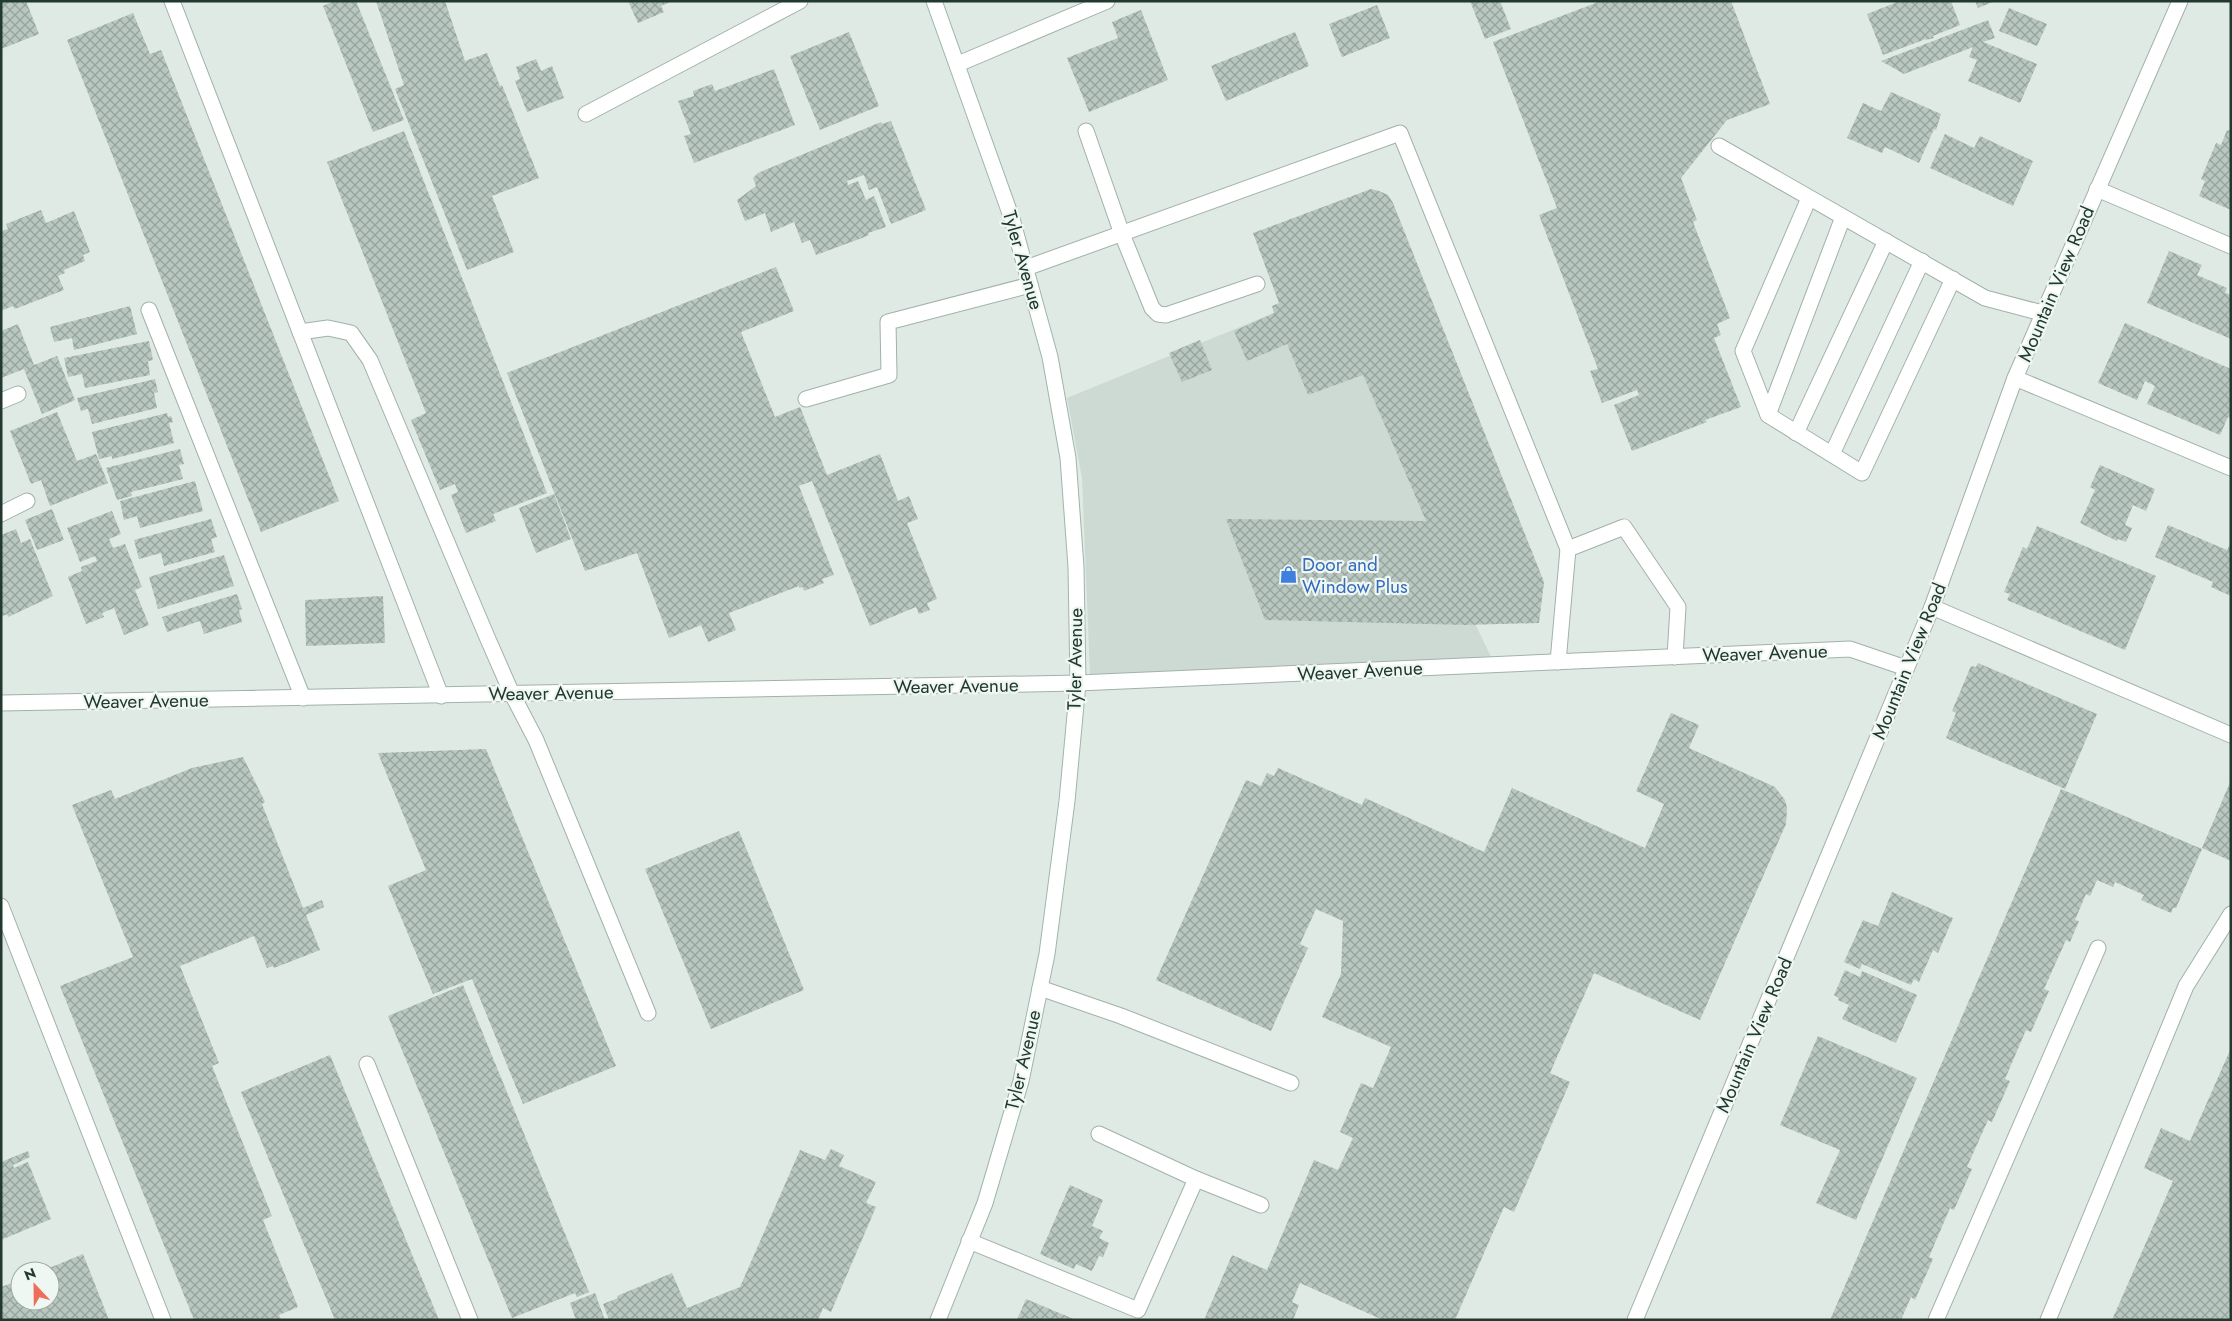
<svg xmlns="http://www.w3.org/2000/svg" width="2232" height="1321" viewBox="0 0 2232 1321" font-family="Jost,sans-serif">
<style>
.built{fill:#cddad3}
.building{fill:url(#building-cross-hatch)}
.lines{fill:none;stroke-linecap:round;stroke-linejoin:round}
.service-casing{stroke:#a2b1aa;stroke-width:17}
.minor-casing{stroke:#a2b1aa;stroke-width:17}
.tertiary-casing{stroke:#a2b1aa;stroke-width:17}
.secondary-casing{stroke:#9fb5ab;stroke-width:17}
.service{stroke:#fff;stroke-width:15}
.minor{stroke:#fff;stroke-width:15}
.tertiary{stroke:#fff;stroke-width:15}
.secondary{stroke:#fff;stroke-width:15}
.labels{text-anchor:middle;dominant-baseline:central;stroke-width:4.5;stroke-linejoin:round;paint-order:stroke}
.street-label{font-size:19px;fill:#213930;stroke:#eff7f2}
.shop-label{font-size:19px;fill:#366cbe;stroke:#eff7f2;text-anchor:start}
</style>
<defs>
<pattern id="building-cross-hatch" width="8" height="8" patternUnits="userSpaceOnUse" patternTransform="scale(1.25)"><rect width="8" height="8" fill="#b8c7c0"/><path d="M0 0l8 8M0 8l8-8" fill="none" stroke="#95a39c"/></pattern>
</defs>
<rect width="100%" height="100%" fill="#dfeae4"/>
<!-- built -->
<polygon class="built" points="1274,313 1308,395 1363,375 1426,521 1493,661 1090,675 1082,478 1067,398"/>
<!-- building -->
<g class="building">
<polygon points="1,1 26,1 39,34 1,49"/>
<polygon points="334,1 356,1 404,120 373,132 323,6"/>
<polygon points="376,1 445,1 465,61 487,53 500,86 502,85 539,178 492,196 514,252 467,270 395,89 404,85"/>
<polygon points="628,1 672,1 661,6 664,12 638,23"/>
<polygon points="1470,1 1500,1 1511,29 1485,39"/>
<polygon points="1601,1 1731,1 1770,104 1727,120 1681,178 1697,220 1693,222 1730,318 1717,324 1721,335 1714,338 1741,407 1705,420 1707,422 1632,451 1614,405 1639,395 1637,390 1602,403 1590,371 1598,369 1539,215 1557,208 1493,42"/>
<polygon points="1900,1 1951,1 1960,25 1933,36 1934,38 1926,40 1926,39 1883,55 1867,14"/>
<polygon points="1975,1 1995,1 1978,8"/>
<polygon points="1377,5 1390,38 1342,57 1329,24"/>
<polygon points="2009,8 2047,24 2037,46 1999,31"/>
<polygon points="1141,10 1168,80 1089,112 1067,58 1118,38 1112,22"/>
<polygon points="133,13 150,54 161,50 339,501 261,532 67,40"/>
<polygon points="1988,20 1995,38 1983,42 2037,64 2020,103 1968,81 1977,60 1969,57 1973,47 1904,74 1881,61"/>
<polygon points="849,32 879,106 820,130 790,56"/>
<polygon points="1295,32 1309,66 1226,101 1211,66"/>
<polygon points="536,59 541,71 552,66 564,98 527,112 515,81 520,79 516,67"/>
<polygon points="774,69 795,125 694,163 684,136 691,134 678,101 694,96 693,91 712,84 715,91"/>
<polygon points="1891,92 1941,114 1936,130 1934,129 1919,163 1885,147 1882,153 1847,138 1863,103 1881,111"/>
<polygon points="891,121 926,210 891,224 877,187 869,190 864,175 847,181 848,185 858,181 866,200 874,196 886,227 868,233 869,235 862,238 816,255 810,240 802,243 794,222 771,232 765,213 745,221 737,200 756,186 753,178 758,173 881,122 882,124"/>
<polygon points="2227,130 2231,131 2231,210 2199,196 2205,181 2201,179 2216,143 2221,145"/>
<polygon points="404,131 547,493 493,514 496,521 466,533 451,495 458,492 455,484 440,490 411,420 426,413 327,162"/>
<polygon points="1945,134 1974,148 1980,136 2033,161 2013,206 1930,168"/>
<polygon points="1371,189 1379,191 1388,195 1393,203 1544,582 1539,623 1466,625 1265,620 1226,519 1426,521 1363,375 1308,395 1287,344 1247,361 1234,331 1274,313 1272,306 1279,303 1253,233"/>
<polygon points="41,210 46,223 74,211 90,252 83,255 85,261 64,270 65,273 58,276 64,290 15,309 13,306 1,311 1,231 8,229 6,224"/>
<polygon points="2169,251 2202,265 2197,275 2227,288 2225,293 2231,295 2231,339 2147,303"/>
<polygon points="776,267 794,311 741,332 775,417 800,407 827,475 880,454 898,501 909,496 918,519 907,523 937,599 927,603 930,610 919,614 916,607 870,626 812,481 799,486 834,575 822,579 824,583 804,591 803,587 799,588 799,586 729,613 736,630 708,642 701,625 669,638 637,553 585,571 507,373"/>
<polygon points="130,306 137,334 74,350 72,338 54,342 50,327"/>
<polygon points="2125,323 2231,369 2231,418 2228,417 2220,435 2147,404 2155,386 2145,381 2137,400 2098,383"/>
<polygon points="18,324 34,365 57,356 75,400 42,414 24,369 1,378 1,331"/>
<polygon points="1200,340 1212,370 1182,382 1169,353"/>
<polygon points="149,341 153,360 148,361 150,375 85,388 82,374 68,377 64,358"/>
<polygon points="155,379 158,392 154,393 157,408 92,424 88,409 81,411 77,398"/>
<polygon points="57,412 77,461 96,454 108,483 50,506 41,480 31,484 10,431"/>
<polygon points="167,413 168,417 171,416 173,422 169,423 174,443 112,459 112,456 99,459 92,432"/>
<polygon points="180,449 184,464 179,465 183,479 131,492 132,496 117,500 106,468"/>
<polygon points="2100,465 2155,489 2146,511 2133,505 2125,525 2132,528 2126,542 2118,539 2117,541 2080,523 2095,490 2090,487"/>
<polygon points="195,481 203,511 140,528 137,516 124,520 120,501"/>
<polygon points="554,494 571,539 536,553 519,508"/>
<polygon points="52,509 64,540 37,550 25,520"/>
<polygon points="112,511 121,534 109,539 113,548 125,544 142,587 135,590 149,625 124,635 114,608 102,613 104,617 86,624 68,577 82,571 81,567 97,561 95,556 80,562 67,528"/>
<polygon points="211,519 217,537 211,539 215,552 164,566 161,553 139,559 134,540"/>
<polygon points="2168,525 2227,550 2231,542 2231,596 2211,587 2213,582 2155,557"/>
<polygon points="2037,526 2156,576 2125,650 2007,600 2010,594 2004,592 2023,547 2027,549"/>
<polygon points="16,529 21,543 30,539 53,596 8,617 7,614 1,617 1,535"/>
<polygon points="224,555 234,586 158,609 149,577"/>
<polygon points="237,594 242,609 239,610 242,622 204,634 200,621 167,632 162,617"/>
<polygon points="383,596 385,643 306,646 305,600"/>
<polygon points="1978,663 2097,714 2065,789 1946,738 1956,713 1952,711 1971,666 1976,667"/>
<polygon points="1671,713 1699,725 1689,748 1775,787 1785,800 1787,808 1786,824 1700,1020 1594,973 1550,1073 1570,1082 1514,1212 1504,1207 1455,1320 1383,1320 1300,1283 1292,1302 1299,1305 1293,1320 1204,1320 1232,1255 1267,1270 1314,1160 1338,1170 1353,1138 1340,1132 1361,1083 1373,1088 1391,1047 1322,1017 1341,974 1343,921 1316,909 1300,944 1308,948 1271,1031 1156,980 1246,780 1261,786 1267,773 1274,776 1278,768 1362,805 1365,798 1484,852 1512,788 1645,848 1664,804 1636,791"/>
<polygon points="486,749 616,1066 523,1104 472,979 433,994 388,886 426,870 378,753"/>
<polygon points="243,757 265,802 262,804 303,908 322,900 324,907 306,915 320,950 274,968 273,966 267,968 254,936 180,966 219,1063 212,1066 272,1216 263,1220 298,1307 279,1315 281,1320 194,1320 60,986 133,957 72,805 111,790 115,799 192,768"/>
<polygon points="2231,780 2231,861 2202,848"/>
<polygon points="2061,789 2202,849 2176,908 2173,908 2171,913 2141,900 2144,895 2115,882 2113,887 2097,880 2090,896 2086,894 2075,920 2079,921 2070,942 2066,940 2044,989 2049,991 2031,1032 2026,1030 2005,1079 2010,1081 1992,1122 1988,1120 1967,1167 1972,1169 1954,1210 1950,1208 1929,1257 1933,1259 1915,1300 1911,1297 1901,1320 1830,1320"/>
<polygon points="739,831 804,990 711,1029 645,869"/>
<polygon points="1892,892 1953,918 1938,953 1933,950 1919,982 1914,979 1911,985 1862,964 1860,969 1844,962 1863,920 1878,926"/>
<polygon points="1845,970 1860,977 1862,971 1917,995 1896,1043 1842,1019 1849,1005 1838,1000 1839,998 1834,995"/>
<polygon points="463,985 589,1292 577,1297 575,1293 512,1318 388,1016"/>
<polygon points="1818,1036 1917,1078 1856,1220 1816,1203 1840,1150 1780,1125"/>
<polygon points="2231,1048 2231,1320 2112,1320 2173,1181 2144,1168 2161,1128 2190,1141"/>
<polygon points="330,1055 439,1320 335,1320 241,1092"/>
<polygon points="831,1149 844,1155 839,1166 876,1182 866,1203 876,1207 831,1312 823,1308 818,1320 609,1320 603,1304 618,1298 617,1296 672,1273 687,1308 740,1287 800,1150 825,1160"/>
<polygon points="28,1151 30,1157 13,1165 14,1168 28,1162 51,1219 1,1240 1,1162"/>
<polygon points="1070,1185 1103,1200 1092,1226 1103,1231 1099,1238 1109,1243 1103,1257 1099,1256 1092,1271 1076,1264 1074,1269 1040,1254"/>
<polygon points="83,1254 109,1320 1,1320 1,1287 20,1280 20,1301 50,1301 50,1271 42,1271"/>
<polygon points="595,1293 605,1320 576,1320 570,1303"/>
<polygon points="1026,1299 1076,1320 1017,1320"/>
</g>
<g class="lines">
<defs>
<g id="service">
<polyline points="172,1 441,696"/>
<polyline points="958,64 1107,1"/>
<polyline points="586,114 800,1"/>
<polyline points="1086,131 1122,234 1152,308 1158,314 1166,315 1257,284"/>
<polyline points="1719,146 1985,298 2042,313"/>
<polyline points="2097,189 2231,246"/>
<polyline points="1809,198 1743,351 1768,415 1862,473 1953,279"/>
<polyline points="1026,268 1400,133 1568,549"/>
<polyline points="149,310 303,698"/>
<polyline points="300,332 328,328 351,333 370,360 487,637 512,694 536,740 648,1013"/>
<polyline points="2015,378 2231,468"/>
<polyline points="806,399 889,375 888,322 1030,285"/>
<polyline points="1,401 18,394"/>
<polyline points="1768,415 1843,217"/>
<polyline points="1796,433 1886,241"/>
<polyline points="1832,454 1922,261"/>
<polyline points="1,514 27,501"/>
<polyline points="1932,607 2231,735"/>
<polyline points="1558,662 1568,549 1624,527 1678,607 1675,657"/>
<polyline points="1,906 163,1320"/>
<polyline points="1040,988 1121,1016 1291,1083"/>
<polyline points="367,1064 470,1320"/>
<polyline points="1196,1179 1261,1205"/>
<polyline points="969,1241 1138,1310 1196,1179 1099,1134"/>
<polyline points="1936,1320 2098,948"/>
<polyline points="2048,1320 2186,986 2231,914"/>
</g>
<polyline id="minor" points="1,703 1078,683 1850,649 1906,668"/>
<polyline id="tertiary" points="1635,1320 1932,607 2015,378 2180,1"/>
<polyline id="secondary" points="934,1 1012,219 1050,357 1068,458 1076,567 1078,683 1067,801 1047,954 1021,1081 985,1203 938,1320"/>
</defs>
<!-- service casing -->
<use href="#service" class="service-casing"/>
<!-- minor casing -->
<use href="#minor" class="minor-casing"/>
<!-- tertiary casing -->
<use href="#tertiary" class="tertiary-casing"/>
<!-- secondary casing -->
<use href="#secondary" class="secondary-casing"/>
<!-- service -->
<use href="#service" class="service"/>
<!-- minor -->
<use href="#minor" class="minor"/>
<!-- tertiary -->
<use href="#tertiary" class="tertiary"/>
<!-- secondary -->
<use href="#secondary" class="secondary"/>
</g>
<!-- icons -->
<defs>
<symbol id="shop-bare" viewBox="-9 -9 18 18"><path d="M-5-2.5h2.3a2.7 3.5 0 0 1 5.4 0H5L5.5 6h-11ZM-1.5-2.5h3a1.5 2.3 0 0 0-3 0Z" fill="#3f7fe0" stroke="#eff7f2" stroke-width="2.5" paint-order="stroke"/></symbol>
</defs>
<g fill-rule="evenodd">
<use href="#shop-bare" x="1276" y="562" width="25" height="25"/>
</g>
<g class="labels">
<!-- street labels -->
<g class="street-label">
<text transform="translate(1023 260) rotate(74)">Tyler Avenue</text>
<text transform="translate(2056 284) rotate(-67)">Mountain View Road</text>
<text transform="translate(1765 653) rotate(-2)">Weaver Avenue</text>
<text transform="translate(1075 659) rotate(-89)">Tyler Avenue</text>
<text transform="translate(1909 661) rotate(-68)">Mountain View Road</text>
<text transform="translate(1360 671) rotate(-3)">Weaver Avenue</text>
<text transform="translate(956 686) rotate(-1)">Weaver Avenue</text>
<text transform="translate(551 693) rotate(-1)">Weaver Avenue</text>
<text transform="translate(146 701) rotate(-1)">Weaver Avenue</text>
<text transform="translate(1754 1035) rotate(-67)">Mountain View Road</text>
<text transform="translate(1023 1060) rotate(-77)">Tyler Avenue</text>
</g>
<!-- shop labels -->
<g class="shop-label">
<text x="1302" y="564">Door and<tspan x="1302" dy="22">Window Plus</tspan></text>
</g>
</g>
<!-- border -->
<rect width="2232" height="1321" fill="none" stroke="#213930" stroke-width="5"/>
<!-- north arrow -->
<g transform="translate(35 1286) rotate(338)"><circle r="24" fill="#eff7f2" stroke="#9daba4"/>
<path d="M0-4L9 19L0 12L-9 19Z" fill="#ed6e5a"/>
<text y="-8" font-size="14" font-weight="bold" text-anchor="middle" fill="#213930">N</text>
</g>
</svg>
